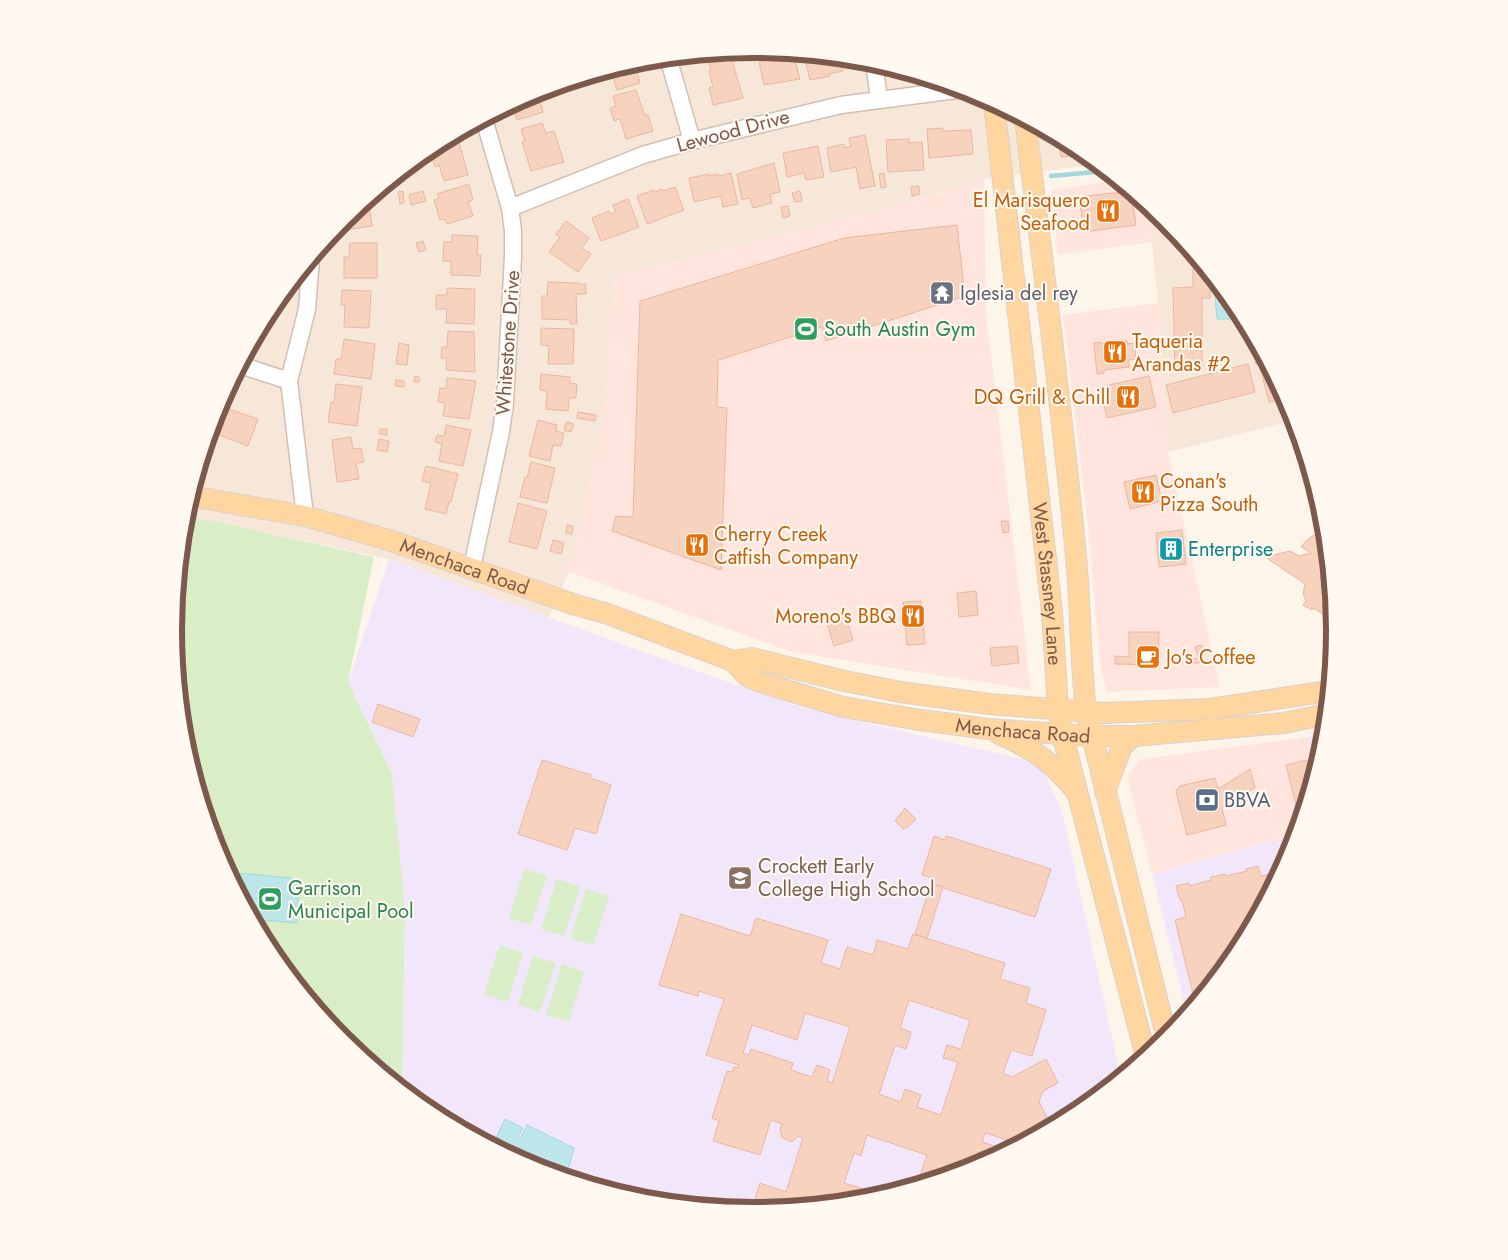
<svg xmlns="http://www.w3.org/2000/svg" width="1508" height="1260" viewBox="0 0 1508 1260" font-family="Jost,sans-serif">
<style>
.residential{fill:#f6e7d8}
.commercial{fill:#ffe5dd}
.education{fill:#f2e6fb}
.green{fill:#d9eec6}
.water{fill:#bce6ea;stroke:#a1d7dd}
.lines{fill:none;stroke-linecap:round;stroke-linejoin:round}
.stream{stroke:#a1d7dd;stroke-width:4.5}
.building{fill:#f6d2bf;stroke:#eab79e;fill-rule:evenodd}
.minor-casing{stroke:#d4beb1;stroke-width:19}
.major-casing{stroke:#dad1cc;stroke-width:22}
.minor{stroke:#fff;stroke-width:16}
.major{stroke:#ffd6a0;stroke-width:20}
.labels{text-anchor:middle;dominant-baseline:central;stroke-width:4;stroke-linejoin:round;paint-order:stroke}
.street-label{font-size:20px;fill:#7c594a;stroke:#fff9f2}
.food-label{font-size:20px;fill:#c56008;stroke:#fff9f2;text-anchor:start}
.worship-label{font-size:20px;fill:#5b616d;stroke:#fff9f2;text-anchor:start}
.leisure-label{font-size:20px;fill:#27864d;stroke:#fff9f2;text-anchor:start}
.culture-label{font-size:20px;fill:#0d838f;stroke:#fff9f2;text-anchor:start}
.service-label{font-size:20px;fill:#4e5e75;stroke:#fff9f2;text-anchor:start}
.education-label{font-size:20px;fill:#785e54;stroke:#fff9f2;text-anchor:start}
.rim{fill:none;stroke:#7c594a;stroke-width:6}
</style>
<rect width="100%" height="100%" fill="#fef5ea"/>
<!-- residential -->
<g class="residential">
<polygon points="754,49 868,60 977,93 1077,147 1098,164 984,179 913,202 614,277 603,422 569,572 549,617 389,559 209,520 184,517 217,407 271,307 343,219 431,147 532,93 641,60"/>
<polygon points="1148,205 1165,219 1237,307 1291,408 1295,420 1168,452 1158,303"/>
</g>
<!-- commercial -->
<g class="commercial">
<polygon points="984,179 986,312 1031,690 792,652 569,572 603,422 614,277 913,202"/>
<polygon points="1117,180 1148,205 1152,242 1058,255 1051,190"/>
<polygon points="1158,303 1168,452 1220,687 1107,692 1100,665 1089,534 1063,315"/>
<polygon points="1308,737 1315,772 1297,834 1152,874 1127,777 1141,759"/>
</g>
<!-- education -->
<g class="education">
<polygon points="389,559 699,672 808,709 1026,760 1044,773 1062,811 1121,1077 1077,1113 976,1167 867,1200 754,1211 640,1200 531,1167 431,1113 402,1089 405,909 392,774 348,682"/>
<polygon points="1325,733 1324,744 1315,772 1308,737"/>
<polygon points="1297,834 1291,853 1237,953 1187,1014 1152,874"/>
</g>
<!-- green -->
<g class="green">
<polygon points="184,517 209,520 374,557 348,682 392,774 405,909 402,1089 343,1041 271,953 217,852 184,743 173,630"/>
<polygon points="524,869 547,876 531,925 509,918"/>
<polygon points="557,879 580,887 564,936 541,929"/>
<polygon points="586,889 609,896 593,945 570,938"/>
<polygon points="500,945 523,953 507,1002 484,994"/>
<polygon points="533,956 556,963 540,1012 518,1005"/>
<polygon points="562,964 584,972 569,1022 546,1015"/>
</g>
<!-- water -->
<g class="water">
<polygon points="1222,292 1225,292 1228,296 1229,308 1232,308 1233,319 1217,319 1215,297 1222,297"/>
<polygon points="228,872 300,879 296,923 253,919"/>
<polygon points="505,1119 523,1128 519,1136 521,1138 527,1125 574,1148 566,1177 531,1167 492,1146"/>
</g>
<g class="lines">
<!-- stream -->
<polyline class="stream" points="1051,176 1106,171"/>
</g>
<!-- building -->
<g class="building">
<polygon points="793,53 800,79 764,85 759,62"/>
<polygon points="730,54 743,98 713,105 709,88 713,87 709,71 711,71 708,60"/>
<polygon points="804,54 840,57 843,71 829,74 830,76 810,80"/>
<polygon points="634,62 640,83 617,90 613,77 605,79 603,71"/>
<polygon points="636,90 645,116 648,115 653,131 626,139 620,119 614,121 610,108 616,106 613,96"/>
<polygon points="537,91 543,112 517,120 512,103"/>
<polygon points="542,123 546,133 554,131 564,162 531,171 522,142 525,141 521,129"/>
<polygon points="943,128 943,131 971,130 973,154 929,158 927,129"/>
<polygon points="865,135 875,186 860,189 856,167 831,172 827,148 844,144 844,148 851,146 849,138"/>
<polygon points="1058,137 1077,147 1086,154 1061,157"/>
<polygon points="458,139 468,175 444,181 439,165 435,167 433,159 437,157 434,146"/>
<polygon points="909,139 909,143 922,142 924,170 888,172 886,140"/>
<polygon points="818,146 824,177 806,180 804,173 787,177 783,153"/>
<polygon points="774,163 780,192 770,194 772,203 753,208 750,198 742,200 737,174"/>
<polygon points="731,173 738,204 723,207 721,196 694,202 689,178 709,174 709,176 718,174 719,176"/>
<polygon points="884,173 886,187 881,188 879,174"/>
<polygon points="469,184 473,200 468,202 473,216 447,224 445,219 440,220 434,200 439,198 437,194"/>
<polygon points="919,186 920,194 912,196 911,187"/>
<polygon points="675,187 684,210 647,224 637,196 654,190 655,192 662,189 663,191"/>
<polygon points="403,191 404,203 400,204 398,192"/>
<polygon points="423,191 426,201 411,205 409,195"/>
<polygon points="800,191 802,201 795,202 792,193"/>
<polygon points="1131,191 1136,225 1084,232 1079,197"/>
<polygon points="368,198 372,226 345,230 343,219"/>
<polygon points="628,199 639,227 601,241 592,218 609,211 610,214 616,212 613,205"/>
<polygon points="788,206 790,216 783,218 781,207"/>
<polygon points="566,221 589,238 582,248 591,254 578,272 549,252 560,237 556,234"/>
<polygon points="957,225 965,296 826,341 822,327 718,360 717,407 727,408 721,570 612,531 616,516 633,517 640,301 844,238"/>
<polygon points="452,235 478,236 477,255 481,255 480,276 451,275 451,261 443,261 444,242 452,242"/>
<polygon points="423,241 426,250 419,252 416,243"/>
<polygon points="350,243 377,243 377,278 344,278 344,257 349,257"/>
<polygon points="1188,247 1199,260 1194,261 1194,258 1190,258"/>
<polygon points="1193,264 1202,264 1219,285 1219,288 1210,289 1210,298 1202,298 1202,370 1175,371 1173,288 1193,287"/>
<polygon points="548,282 578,283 578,284 586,284 586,294 576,294 577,324 570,324 570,320 542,319 542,296 547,296"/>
<polygon points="447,288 475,289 474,324 446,323 447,309 436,309 436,295 447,295"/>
<polygon points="342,290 371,291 369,328 344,327 345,305 341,305"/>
<polygon points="267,313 267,325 261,325"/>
<polygon points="541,328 574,329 573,364 548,364 549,346 541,345"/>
<polygon points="448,331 474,332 475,372 446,370 447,358 441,358 442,347 447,347"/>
<polygon points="1251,332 1286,398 1269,402 1259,363 1256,364 1255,361 1257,360"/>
<polygon points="344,339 375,344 371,379 334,374 336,359 341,359"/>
<polygon points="1127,341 1127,344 1135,343 1136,359 1129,360 1129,367 1104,370 1104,373 1097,374 1094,343 1101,342 1101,344"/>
<polygon points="399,343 409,345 407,365 396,364"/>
<polygon points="1248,364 1255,392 1173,413 1166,385"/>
<polygon points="541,374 570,377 570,383 577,384 576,398 569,398 568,411 546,409 547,391 540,390"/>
<polygon points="415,376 419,377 419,382 414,382"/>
<polygon points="1149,376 1156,407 1107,418 1100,387"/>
<polygon points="447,378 476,381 469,419 443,416 445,403 438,402 440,388 446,389"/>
<polygon points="396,380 404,381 404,387 395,386"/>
<polygon points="336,384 362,387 357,426 328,422 331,402 334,402"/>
<polygon points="220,406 258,419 248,446 211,432"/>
<polygon points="578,412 596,415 595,421 577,418"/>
<polygon points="538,420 557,425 556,431 564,433 561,446 553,445 550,461 529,456"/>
<polygon points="566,422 574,424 571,432 564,430"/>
<polygon points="446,425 471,430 463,466 439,461 442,444 435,442 437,435 444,436"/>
<polygon points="380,429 387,429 387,435 379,434"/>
<polygon points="351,437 353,449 361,448 364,462 356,463 359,479 337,482 332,440"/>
<polygon points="379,439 389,441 387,452 377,450"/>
<polygon points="531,462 555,468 547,503 520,497 525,477 527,478"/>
<polygon points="426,466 458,474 451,502 449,502 446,514 425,509 431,483 422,481"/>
<polygon points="1156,475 1162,501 1130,509 1124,482"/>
<polygon points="518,503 547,511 537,549 509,542"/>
<polygon points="1001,521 1008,521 1009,532 1003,533"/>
<polygon points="567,525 573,526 572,534 566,533"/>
<polygon points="1182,530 1186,564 1159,567 1156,533"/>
<polygon points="1321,533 1326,533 1334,620 1333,620 1313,608 1312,610 1303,605 1306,601 1303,594 1305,584 1268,559 1269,556 1290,551 1299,556 1311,553 1301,547 1306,541 1314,535"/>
<polygon points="553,540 564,543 561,554 550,551"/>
<polygon points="976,591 978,615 959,617 957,593"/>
<polygon points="921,601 925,644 907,645 903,602"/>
<polygon points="846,617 853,640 834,646 827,623"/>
<polygon points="1129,632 1159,632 1158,665 1115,664 1115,656 1129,657"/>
<polygon points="1201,645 1203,653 1198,656 1195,647"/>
<polygon points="1017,646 1019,663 992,666 990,648"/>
<polygon points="1202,657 1202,662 1190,664 1189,660"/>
<polygon points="378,704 420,719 413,737 372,722"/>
<polygon points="542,760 591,775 590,778 611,785 596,834 575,828 567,850 518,834"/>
<polygon points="1306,760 1312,784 1303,812 1298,814 1286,765"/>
<polygon points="1250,769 1255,788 1222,808 1226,825 1187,835 1176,791 1180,786 1215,778 1218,789"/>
<polygon points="905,808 916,819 908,827 903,829 895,821"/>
<polygon points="934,836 945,840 946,836 1051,869 1035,917 931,884 932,878 922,875"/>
<polygon points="1258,866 1261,876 1275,873 1277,879 1237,953 1202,996 1194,998 1175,920 1186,917 1182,900 1180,900 1176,886 1189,883 1190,886 1211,880 1211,877 1225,874 1226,876 1247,871 1246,869"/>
<polygon points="931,884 943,887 927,938 915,934"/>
<path d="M681,914L750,936L756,918L828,940L821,963L840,969L847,947L873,955L877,940L908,949L913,934L1005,963L1000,979L1030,988L1026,1003L1046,1010L1032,1056L1011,1050L1003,1074L1012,1077L1046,1059L1058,1083L1043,1091L1039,1102L1049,1121L1030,1131L1027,1140L1010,1149L1004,1139L985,1133L982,1142L997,1147L994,1158L976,1167L917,1185L927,1155L867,1135L861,1156L854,1153L844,1183L883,1195L867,1200L751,1211L760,1183L786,1192L803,1138L798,1136L792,1142L782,1138L780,1130L782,1124L771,1120L760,1155L713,1141L719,1121L712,1118L727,1071L732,1072L734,1067L738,1068L739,1065L706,1055L724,999L699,991L698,996L659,985ZM909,1000L970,1020L961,1049L947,1045L943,1058L958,1062L941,1115L917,1107L921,1095L905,1089L901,1102L879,1094L895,1045L906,1049L911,1032L900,1028ZM805,1013L850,1027L832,1083L827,1081L830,1070L817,1065L812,1077L791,1070L793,1063L751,1049L749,1055L743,1053L752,1025L797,1040Z"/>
</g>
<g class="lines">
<defs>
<g id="minor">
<polyline points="668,57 692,141"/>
<polyline points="874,62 879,99"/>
<polyline points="510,208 643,155 692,141 841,105 964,89"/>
<polyline points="240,365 289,381"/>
<polyline points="305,516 289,381 307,309 311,258"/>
<polyline points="472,567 501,432 505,403 513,257 513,231 510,208 484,119"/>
</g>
<g id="major">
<path id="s1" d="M994,103L1052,612L1058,709L1062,733L1146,1057"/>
<path d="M1025,119C1043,265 1062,410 1076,556C1081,608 1080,660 1086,711L1167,1039"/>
<path id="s2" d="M190,496L305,516L389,540L573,604L608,614L733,661L747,676L760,682L843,707L914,719L988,729L1091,736H1134L1284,723L1327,714"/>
<polyline points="733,661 752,658 840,680 900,692 989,704 1103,713 1210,709 1329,691"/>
<path d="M999,734C1033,749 1051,761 1075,790"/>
<polyline points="1105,792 1122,746 1134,736"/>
</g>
</defs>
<!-- minor casing -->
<use href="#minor" class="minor-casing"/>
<!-- major casing -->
<use href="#major" class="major-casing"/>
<!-- minor -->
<use href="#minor" class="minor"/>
<!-- major -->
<use href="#major" class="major"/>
</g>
<!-- icons -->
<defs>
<symbol id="restaurant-square" viewBox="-11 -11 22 22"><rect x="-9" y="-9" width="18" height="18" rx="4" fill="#e8710a" stroke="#fff9f2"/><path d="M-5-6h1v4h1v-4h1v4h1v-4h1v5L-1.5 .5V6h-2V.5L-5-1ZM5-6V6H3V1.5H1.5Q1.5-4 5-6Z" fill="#fff"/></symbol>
<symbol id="temple-square" viewBox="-11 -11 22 22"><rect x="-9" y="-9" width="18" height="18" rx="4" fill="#6b7280" stroke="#fff9f2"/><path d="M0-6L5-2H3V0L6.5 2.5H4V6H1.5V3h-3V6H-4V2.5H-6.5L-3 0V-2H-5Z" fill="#fff"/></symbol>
<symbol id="stadium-square" viewBox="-11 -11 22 22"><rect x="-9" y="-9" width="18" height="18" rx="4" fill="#2e9e5b" stroke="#fff9f2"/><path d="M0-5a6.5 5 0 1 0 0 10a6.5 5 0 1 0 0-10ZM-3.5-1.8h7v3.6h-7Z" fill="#fff"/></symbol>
<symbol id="building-square" viewBox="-11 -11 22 22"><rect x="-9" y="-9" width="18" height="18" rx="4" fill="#0f9aa8" stroke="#fff9f2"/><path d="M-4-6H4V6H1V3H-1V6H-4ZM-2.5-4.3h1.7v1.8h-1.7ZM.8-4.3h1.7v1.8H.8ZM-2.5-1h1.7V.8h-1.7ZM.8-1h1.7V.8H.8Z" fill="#fff"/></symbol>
<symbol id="cafe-square" viewBox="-11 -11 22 22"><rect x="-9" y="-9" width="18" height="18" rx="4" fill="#e8710a" stroke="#fff9f2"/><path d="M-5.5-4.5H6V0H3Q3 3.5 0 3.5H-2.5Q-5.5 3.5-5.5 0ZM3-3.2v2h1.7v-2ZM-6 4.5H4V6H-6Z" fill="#fff"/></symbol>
<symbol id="bank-square" viewBox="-11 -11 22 22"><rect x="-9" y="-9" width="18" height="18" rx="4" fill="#5c6f8a" stroke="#fff9f2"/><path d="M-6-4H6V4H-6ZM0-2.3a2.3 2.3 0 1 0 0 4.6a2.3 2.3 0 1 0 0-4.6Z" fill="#fff"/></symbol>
<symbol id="school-square" viewBox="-11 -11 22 22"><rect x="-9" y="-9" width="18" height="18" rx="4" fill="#8d6e63" stroke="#fff9f2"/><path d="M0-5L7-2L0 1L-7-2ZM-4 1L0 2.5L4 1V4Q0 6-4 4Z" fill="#fff"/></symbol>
</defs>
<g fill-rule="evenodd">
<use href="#restaurant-square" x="1094" y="197" width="28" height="28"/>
<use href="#temple-square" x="928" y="279" width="28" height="28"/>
<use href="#stadium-square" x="792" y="315" width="28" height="28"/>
<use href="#restaurant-square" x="1101" y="338" width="28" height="28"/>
<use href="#restaurant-square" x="1114" y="383" width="28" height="28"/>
<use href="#restaurant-square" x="1129" y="478" width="28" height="28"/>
<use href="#restaurant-square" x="683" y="531" width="28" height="28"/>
<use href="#building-square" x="1157" y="535" width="28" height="28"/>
<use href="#restaurant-square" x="899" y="602" width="28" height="28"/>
<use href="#cafe-square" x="1134" y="643" width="28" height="28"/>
<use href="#bank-square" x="1193" y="786" width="28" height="28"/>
<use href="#school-square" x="726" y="864" width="28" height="28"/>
<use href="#stadium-square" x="256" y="885" width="28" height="28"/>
</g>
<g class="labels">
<!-- street labels -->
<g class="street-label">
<text transform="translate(733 131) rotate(-15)">Lewood Drive</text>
<text transform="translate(508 343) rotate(-86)">Whitestone Drive</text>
<text stroke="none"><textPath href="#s2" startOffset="284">Menchaca Road</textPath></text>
<text stroke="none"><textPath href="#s1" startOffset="484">West Stassney Lane</textPath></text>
<text stroke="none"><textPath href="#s2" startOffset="872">Menchaca Road</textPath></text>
</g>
<!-- food labels -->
<g class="food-label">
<text x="1090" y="200" text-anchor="end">El Marisquero<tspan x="1090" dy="23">Seafood</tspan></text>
<text x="1132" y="341">Taqueria<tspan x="1132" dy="23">Arandas #2</tspan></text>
<text x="1110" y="397" text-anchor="end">DQ Grill &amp; Chill</text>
<text x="1160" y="481">Conan's<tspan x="1160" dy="23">Pizza South</tspan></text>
<text x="714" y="534">Cherry Creek<tspan x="714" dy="23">Catfish Company</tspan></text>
<text x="896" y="616" text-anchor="end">Moreno's BBQ</text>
<text x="1166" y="657">Jo's Coffee</text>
</g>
<!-- worship labels -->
<g class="worship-label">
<text x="960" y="293">Iglesia del rey</text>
</g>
<!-- leisure labels -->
<g class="leisure-label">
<text x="824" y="329">South Austin Gym</text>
<text x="288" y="888">Garrison<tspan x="288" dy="23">Municipal Pool</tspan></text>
</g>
<!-- culture labels -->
<g class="culture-label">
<text x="1188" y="549">Enterprise</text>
</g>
<!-- service labels -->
<g class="service-label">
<text x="1224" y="800">BBVA</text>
</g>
<!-- education labels -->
<g class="education-label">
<text x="758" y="866">Crockett Early<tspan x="758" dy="23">College High School</tspan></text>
</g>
</g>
<!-- crop -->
<path d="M0 0H1508V1260H0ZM182 630a572 572 0 1 1 1144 0a572 572 0 1 1-1144 0Z" fill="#fff9f2" fill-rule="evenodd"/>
<path class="rim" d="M182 630a572 572 0 1 1 1144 0a572 572 0 1 1-1144 0Z"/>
</svg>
